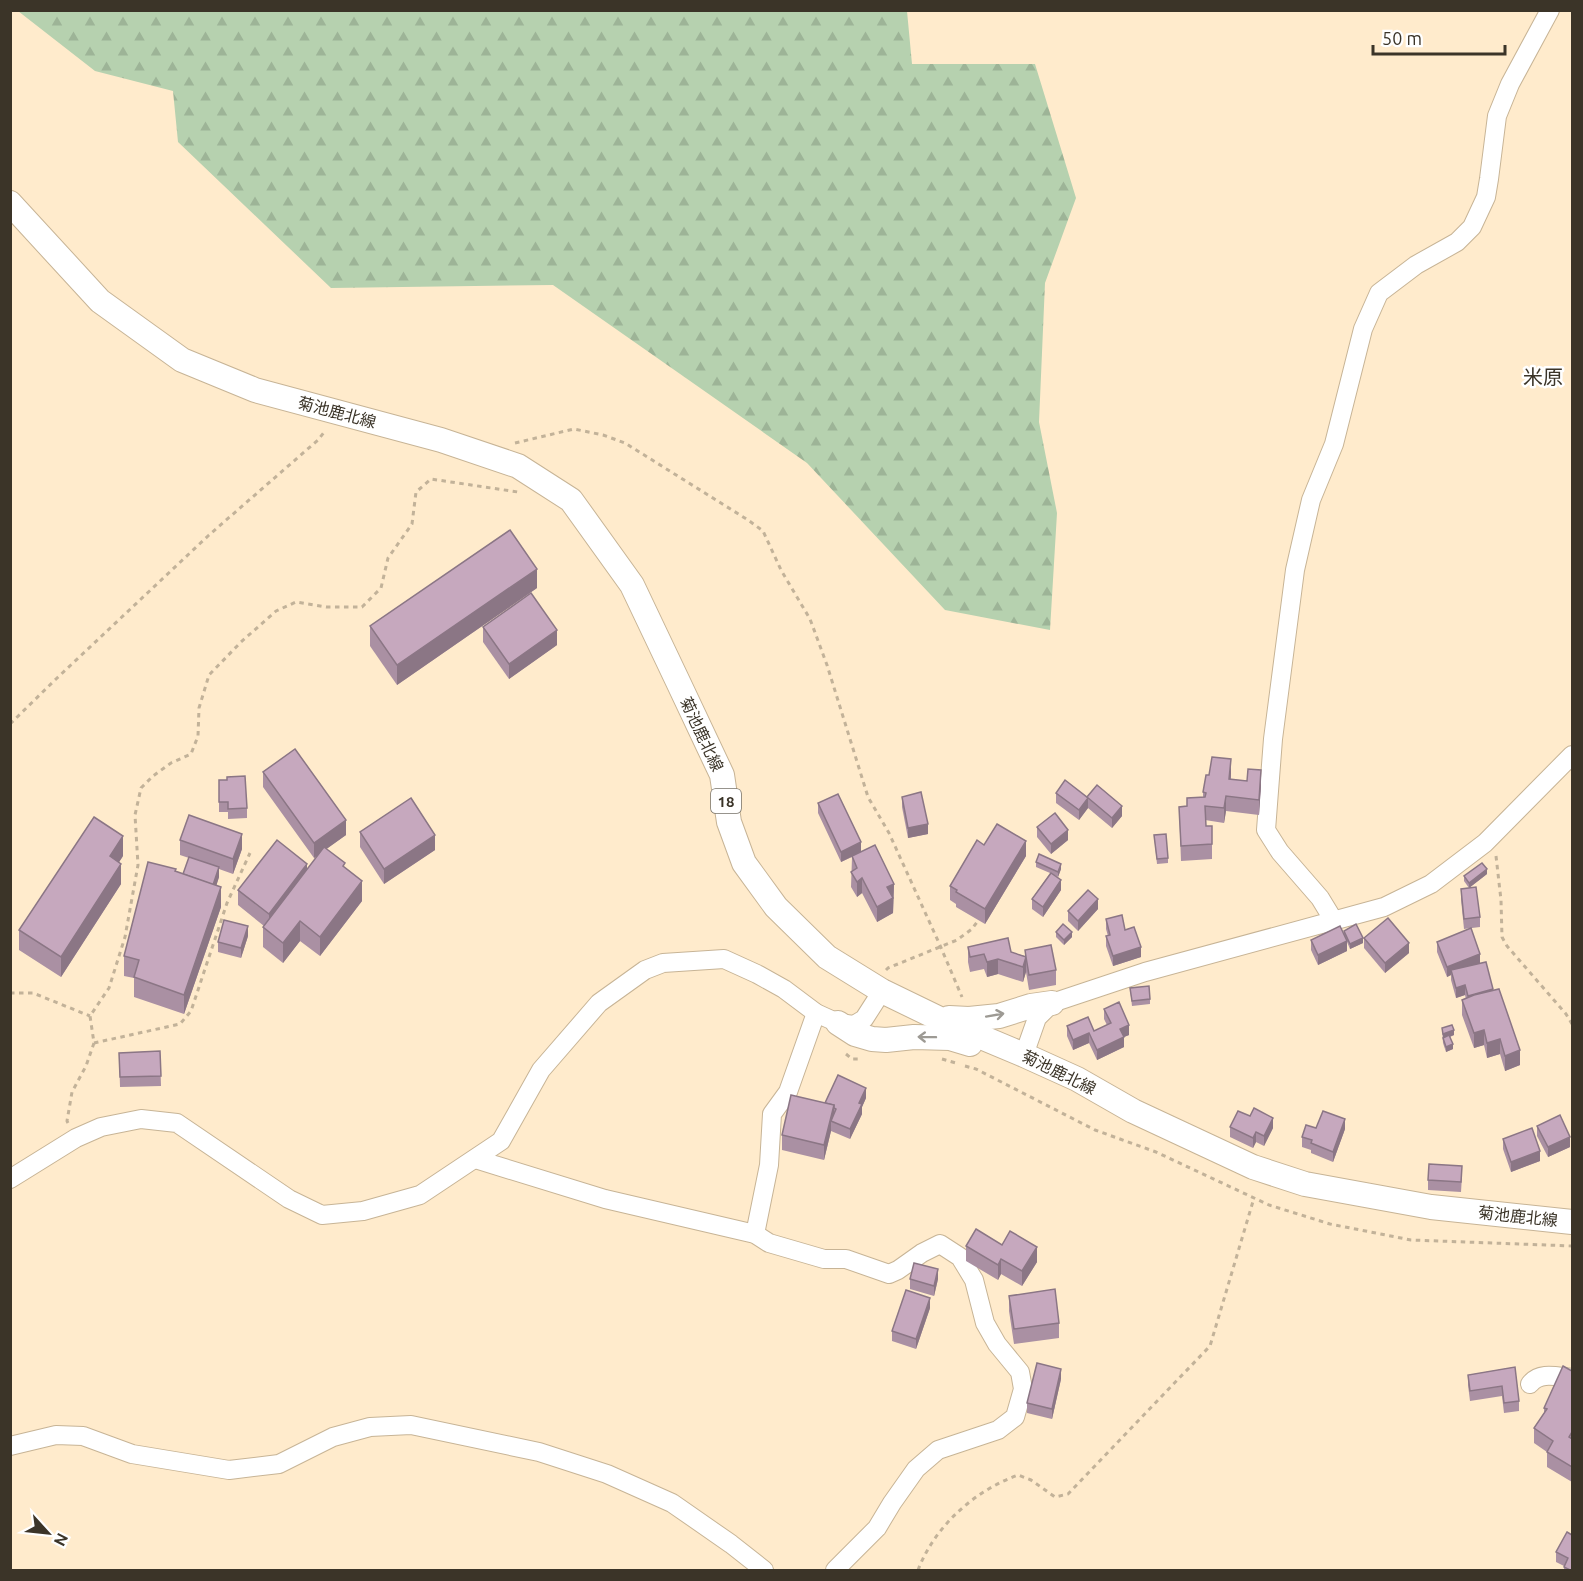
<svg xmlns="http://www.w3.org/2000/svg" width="1583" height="1581" viewBox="0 0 1583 1581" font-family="Ubuntu,'Noto Sans JP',sans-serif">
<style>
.forest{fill:url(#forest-firs)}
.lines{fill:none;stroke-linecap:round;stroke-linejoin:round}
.minor-casing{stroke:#c7b496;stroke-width:20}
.major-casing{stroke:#c7b496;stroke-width:26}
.path{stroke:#c2b299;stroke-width:3;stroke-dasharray:4.5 4.5;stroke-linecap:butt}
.minor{stroke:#fff;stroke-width:18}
.major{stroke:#fff;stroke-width:24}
.wall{fill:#aa90a3}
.shaded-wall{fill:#8b7685}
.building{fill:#c6a8be;stroke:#8b7685;stroke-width:1.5}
.oneway{stroke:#9d9a94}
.labels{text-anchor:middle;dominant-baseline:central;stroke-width:5;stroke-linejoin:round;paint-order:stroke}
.shield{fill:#fff;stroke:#767168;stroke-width:1.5}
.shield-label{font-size:15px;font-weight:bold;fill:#3b3428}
.street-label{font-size:16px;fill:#3b3428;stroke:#fff}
.quarter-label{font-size:20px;fill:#3b3428;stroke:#fff}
</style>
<defs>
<pattern id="forest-firs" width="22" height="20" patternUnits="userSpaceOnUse" patternTransform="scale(1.5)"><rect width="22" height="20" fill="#b6d1af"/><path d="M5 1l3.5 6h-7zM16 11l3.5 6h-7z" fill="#9db497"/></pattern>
</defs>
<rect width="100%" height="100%" fill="#ffebcc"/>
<!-- forest -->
<polygon class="forest" points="18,11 907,11 912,64 1035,64 1076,198 1045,283 1039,422 1057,513 1050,630 945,610 807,463 553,285 331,288 178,142 173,91 95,71"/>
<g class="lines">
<defs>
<g id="minor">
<polyline points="1334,921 1320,898 1280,852 1266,830 1273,739 1295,570 1311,500 1334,444 1363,329 1379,293 1416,265 1457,242 1472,227 1486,197 1489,179 1497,116 1510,84 1550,10"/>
<polyline points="1024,1055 1037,1018 1052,1003 1145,972 1384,907 1431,884 1485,843 1572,755"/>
<polyline points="475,1159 605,1199 755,1234 769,1243 824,1259 846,1259 889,1274 898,1270 922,1253 940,1244 960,1257 974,1280 985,1323 997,1344 1020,1372 1023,1389 1015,1417 998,1430 938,1450 916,1469 892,1503 877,1528 835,1570"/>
<polyline points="10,1179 76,1138 101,1127 141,1119 177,1123 289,1199 322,1215 363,1211 420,1195 501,1141 541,1070 599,1003 645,970 663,963 724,959 757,974 784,989 816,1013 838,1023 854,1025 864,1019 882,991"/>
<polyline points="755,1234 769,1165 772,1114 788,1092 816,1013"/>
<path d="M1530,1384C1540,1371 1558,1377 1572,1378"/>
<polyline points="10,1446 56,1435 83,1436 132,1454 229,1470 279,1464 333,1437 370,1427 411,1425 539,1452 607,1474 672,1503 731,1544 764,1570"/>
</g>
<g id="major">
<polyline points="10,203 100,301 182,360 255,390 441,440 518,466 571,500 632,585 680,686 722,775 729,822 744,863 776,907 827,957 882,991 950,1024 1024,1055 1077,1079 1133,1111 1253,1167 1305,1184 1431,1207 1572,1222"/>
<polyline points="949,1018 969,1019 999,1016 1031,1006 1052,1003"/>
<polyline points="838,1023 855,1034 872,1039 886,1040 914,1037 950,1038 970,1044"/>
</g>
</defs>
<!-- minor casing -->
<use href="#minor" class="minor-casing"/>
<!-- major casing -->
<use href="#major" class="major-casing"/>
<!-- path -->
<g class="path">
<polyline points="515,443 574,429 603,435 625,443 748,520 763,531 781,570 810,619 827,665 868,797 889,833 939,943 962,997"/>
<polyline points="10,724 56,679 209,535 318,440 325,431"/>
<polyline points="1496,856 1501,900 1502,937 1507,946 1566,1014 1572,1024"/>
<polyline points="886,970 888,968 957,940 972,929 980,918"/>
<polyline points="10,993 33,993 90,1016"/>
<polyline points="94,1043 180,1024 191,1011 227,903 250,853"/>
<polyline points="846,1054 852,1059 862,1059"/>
<polyline points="942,1059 956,1063"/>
<polyline points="965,1066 976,1069 1095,1130 1156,1152 1269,1205 1330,1224 1411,1240 1572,1246"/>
<polyline points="68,1123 67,1121 72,1092 86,1066 94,1043 90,1016 109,988 125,937 138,865 135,815 141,788 153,776 171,763 191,754 198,736 199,708 209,675 241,642 276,611 296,602 326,607 362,607 381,588 388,558 412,524 416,492 431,479 518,492"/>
<path d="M918,1570C935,1526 974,1491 1018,1475L1031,1480L1055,1497L1068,1494L1210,1346L1254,1198"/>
</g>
<!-- minor -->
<use href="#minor" class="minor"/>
<!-- major -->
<use href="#major" class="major"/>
</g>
<!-- wall -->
<g class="wall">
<polygon points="537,588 397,685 370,646 370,626"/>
<polygon points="483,627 557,645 509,679 483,642"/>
<polygon points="263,772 346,835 326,849 345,868 362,901 320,956 300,941 283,963 263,947 263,927 264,926 238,905 238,890 307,869 318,855 314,858 263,787"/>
<polygon points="1231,774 1231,779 1261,785 1259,815 1226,811 1224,823 1205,820 1206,826 1212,826 1212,859 1181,861 1179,807 1187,806 1203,797 1203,792"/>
<polygon points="219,780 247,808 247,818 228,819 228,812 219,812"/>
<polygon points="1056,793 1087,797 1122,816 1112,828 1088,808 1079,820 1056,803"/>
<polygon points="902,797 928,834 908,838 902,807"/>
<polygon points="818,803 861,852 894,884 893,913 877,922 862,893 857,897 851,887 852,857 841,862 818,813"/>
<polygon points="1037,827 1068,840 1051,854 1037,837"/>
<polygon points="360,832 435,850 384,884 360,847"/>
<polygon points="1154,835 1168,858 1168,863 1157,864"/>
<polygon points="180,840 242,849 233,874 219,869 219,877 216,886 221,907 184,1014 134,997 134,978 124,976 124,956 176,872 183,874 189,858 180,855"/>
<polygon points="984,845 1026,856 985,924 956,907 956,904 950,900 950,886"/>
<polygon points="123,856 119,862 121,884 61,977 19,950 19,930"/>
<polygon points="1036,862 1061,869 1058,877 1054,875 1061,890 1043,917 1032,909 1032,899 1050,873 1036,867"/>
<polygon points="1487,874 1469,888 1464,881 1464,876"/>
<polygon points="1461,889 1480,917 1480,927 1464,929 1461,899"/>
<polygon points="1098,909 1078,931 1068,921 1068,911"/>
<polygon points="1106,919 1125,930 1141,957 1113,966 1106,946 1106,936 1108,936 1106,929"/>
<polygon points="1344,931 1363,943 1350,949 1347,942 1347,951 1318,965 1311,950 1311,940 1344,934"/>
<polygon points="1056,932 1072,937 1064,945 1056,937"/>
<polygon points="248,936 241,958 218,952 218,942"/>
<polygon points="1364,938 1409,953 1385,973 1364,948"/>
<polygon points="1437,942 1480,963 1493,991 1520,1065 1505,1071 1500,1054 1487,1058 1484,1045 1474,1048 1462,1015 1462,1000 1466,999 1465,995 1456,998 1451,980 1451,975 1447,977 1437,952"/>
<polygon points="968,947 1011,952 1025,956 1025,950 1056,970 1056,985 1029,990 1026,972 1023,982 998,974 987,977 984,969 970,972 968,962"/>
<polygon points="1130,988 1150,999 1150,1004 1132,1006"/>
<polygon points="1104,1009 1129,1035 1124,1037 1124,1047 1097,1060 1089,1043 1073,1050 1067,1036 1067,1026 1094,1031 1107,1025 1104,1019"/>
<polygon points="1442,1028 1454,1035 1450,1037 1453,1049 1446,1052 1443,1043"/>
<polygon points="160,1051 161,1086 120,1087 119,1053"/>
<polygon points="866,1098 862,1107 862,1114 850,1139 831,1131 824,1160 782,1150 782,1135 825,1103"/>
<polygon points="1572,1114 1572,1130 1571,1125 1571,1115"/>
<polygon points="1537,1126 1570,1147 1548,1157 1537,1136"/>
<polygon points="1230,1127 1273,1128 1264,1146 1256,1142 1253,1148 1230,1137"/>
<polygon points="1345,1129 1333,1162 1311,1153 1311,1150 1302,1147 1302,1137"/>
<polygon points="1503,1139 1540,1161 1511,1172 1503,1149"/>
<polygon points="1462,1176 1461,1192 1428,1190 1428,1180"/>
<polygon points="1002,1245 1037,1262 1022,1286 1001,1274 998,1280 966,1261 966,1246"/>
<polygon points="910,1279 938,1279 934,1296 910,1289"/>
<polygon points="1009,1296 1059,1323 1059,1338 1014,1344 1009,1311"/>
<polygon points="930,1308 916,1349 892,1341 892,1331"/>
<polygon points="1515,1367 1519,1401 1519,1411 1504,1413 1502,1396 1470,1401 1468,1385 1468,1375"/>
<polygon points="1572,1371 1572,1482 1547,1467 1547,1452 1534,1443 1534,1428 1544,1413 1544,1408"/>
<polygon points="1061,1379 1052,1419 1027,1413 1027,1403"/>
<polygon points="1572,1535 1572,1570 1564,1570 1564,1566 1556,1562 1556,1552"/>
</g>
<!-- shaded-wall -->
<g class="shaded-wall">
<polygon points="537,569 537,588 397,685 397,665"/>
<polygon points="557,630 557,645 509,679 509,664"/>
<polygon points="1231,759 1231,774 1229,794 1229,779"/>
<polygon points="1261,770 1261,785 1259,815 1259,800"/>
<polygon points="1226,796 1226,811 1224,823 1224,808"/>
<polygon points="1088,798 1088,808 1079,820 1079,810"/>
<polygon points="1122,806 1122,816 1112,828 1112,818"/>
<polygon points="346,820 346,835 314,858 314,843"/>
<polygon points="928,824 928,834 908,838 908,828"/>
<polygon points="1068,830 1068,840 1051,854 1051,844"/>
<polygon points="242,834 242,849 233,874 233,859"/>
<polygon points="435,835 435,850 384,884 384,869"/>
<polygon points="123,836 123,856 110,876 110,856"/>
<polygon points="1026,841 1026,856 985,924 985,909"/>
<polygon points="861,842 861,852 841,862 841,852"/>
<polygon points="121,864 121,884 61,977 61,957"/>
<polygon points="307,864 307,879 269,929 269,914"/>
<polygon points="1061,864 1061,869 1058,877 1058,872"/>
<polygon points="219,867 219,877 213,896 213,886"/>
<polygon points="1487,869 1487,874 1469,888 1469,883"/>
<polygon points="862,878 862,893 857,897 857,882"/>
<polygon points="1061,880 1061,890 1043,917 1043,907"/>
<polygon points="362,881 362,901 320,956 320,937"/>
<polygon points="894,884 893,913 877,922 877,907 887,887"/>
<polygon points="221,887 221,907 184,1014 184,995"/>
<polygon points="1098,899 1098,909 1078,931 1078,921"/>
<polygon points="300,921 300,941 283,963 283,943"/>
<polygon points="248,926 248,936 241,958 241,948"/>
<polygon points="1072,932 1072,937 1064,945 1064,940"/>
<polygon points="1363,938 1363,943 1350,949 1350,944"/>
<polygon points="1347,941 1347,951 1318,965 1318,955"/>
<polygon points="1409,943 1409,953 1385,973 1385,963"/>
<polygon points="1141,947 1141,957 1113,966 1113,956"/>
<polygon points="1480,954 1480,964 1451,970 1451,975 1447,977 1447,967"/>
<polygon points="1026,957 1026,972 1023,982 1023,967"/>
<polygon points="998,959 998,974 987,977 987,962"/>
<polygon points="1465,985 1465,995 1456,998 1456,988"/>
<polygon points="1493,989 1493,999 1468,1006 1468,996"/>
<polygon points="1129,1025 1129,1035 1124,1037 1124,1047 1097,1060 1097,1050 1120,1029"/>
<polygon points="1454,1030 1454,1035 1443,1039 1443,1034"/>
<polygon points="1484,1030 1484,1045 1474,1048 1474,1033"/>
<polygon points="1089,1033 1089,1043 1073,1050 1073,1040"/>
<polygon points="1500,1039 1500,1054 1487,1058 1487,1043"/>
<polygon points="1453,1044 1453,1049 1446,1052 1446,1047"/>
<polygon points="1520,1050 1520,1065 1505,1071 1505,1056"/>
<polygon points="866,1088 866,1098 862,1107 862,1114 850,1139 850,1129 859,1103"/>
<polygon points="834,1105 834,1120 831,1121 831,1131 824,1160 824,1145"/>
<polygon points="1273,1118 1273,1128 1264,1146 1264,1136"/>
<polygon points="1345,1119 1345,1129 1333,1162 1333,1152"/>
<polygon points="1256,1132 1256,1142 1253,1148 1253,1138"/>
<polygon points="1570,1137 1570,1147 1548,1157 1548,1147"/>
<polygon points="1540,1151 1540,1161 1511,1172 1511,1162"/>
<polygon points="1037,1247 1037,1262 1022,1286 1022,1271"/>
<polygon points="1001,1259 1001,1274 998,1280 998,1265"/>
<polygon points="938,1269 938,1279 934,1296 934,1286"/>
<polygon points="930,1298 930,1308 916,1349 916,1339"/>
<polygon points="1061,1369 1061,1379 1052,1419 1052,1409"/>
</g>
<!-- building -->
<g class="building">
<polygon points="510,530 537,569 397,665 370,626"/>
<polygon points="531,593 557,630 509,664 483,627"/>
<polygon points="295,749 346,820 314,843 263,772"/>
<polygon points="1212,757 1231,759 1229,779 1247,781 1248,769 1261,770 1259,800 1226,796 1224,808 1205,806 1206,826 1212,826 1212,844 1181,846 1179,807 1187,806 1187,798 1205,797 1206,793 1203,792 1206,775 1209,775"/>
<polygon points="245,776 247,808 228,809 228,802 219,802 219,780 227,780 227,777"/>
<polygon points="1065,780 1088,798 1079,810 1056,793"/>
<polygon points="1097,785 1122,806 1112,818 1087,797"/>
<polygon points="921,792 928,824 908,828 902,797"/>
<polygon points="838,794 861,842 841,852 818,803"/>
<polygon points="411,798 435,835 384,869 360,832"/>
<polygon points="1055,813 1068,830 1051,844 1037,827"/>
<polygon points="189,815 242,834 233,859 180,840"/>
<polygon points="94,817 123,836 110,856 121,864 61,957 19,930"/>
<polygon points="997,824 1026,841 985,909 956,892 957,890 950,886 977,840 984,845"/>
<polygon points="1166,834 1168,858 1157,859 1154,835"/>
<polygon points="277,840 307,864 269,914 238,890"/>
<polygon points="875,845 894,884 887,887 893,898 877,907 862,878 857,882 851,872 857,868 852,856"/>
<polygon points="324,847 345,863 343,866 362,881 320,937 300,921 283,943 263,927"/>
<polygon points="1039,854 1061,864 1058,872 1036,862"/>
<polygon points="189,857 219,867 213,885 183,874"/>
<polygon points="148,862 176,869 175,871 221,887 184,995 134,977 139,960 124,956"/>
<polygon points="1482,863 1487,869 1469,883 1464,876"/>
<polygon points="1051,873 1061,880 1043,907 1032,899"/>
<polygon points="1476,887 1480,917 1464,919 1461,889"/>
<polygon points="1088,890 1098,899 1078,921 1068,911"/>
<polygon points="1122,915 1125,930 1134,927 1141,947 1113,956 1106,936 1110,935 1106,919"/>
<polygon points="1388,918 1409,943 1385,963 1364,938"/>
<polygon points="224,920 248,926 241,948 218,942"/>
<polygon points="1063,924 1072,932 1064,940 1056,932"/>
<polygon points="1356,924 1363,938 1350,944 1344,931"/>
<polygon points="1340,926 1347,941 1318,955 1311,940"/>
<polygon points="1471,928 1480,954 1447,967 1437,942"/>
<polygon points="1008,938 1011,952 1026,957 1025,950 1051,945 1056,970 1029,975 1026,957 1023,967 998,959 987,962 984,954 970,957 968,947"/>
<polygon points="1486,962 1493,989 1468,996 1465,985 1456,988 1451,970"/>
<polygon points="1149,986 1150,999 1132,1001 1130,988"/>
<polygon points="1499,989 1520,1050 1505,1056 1500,1039 1487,1043 1484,1030 1474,1033 1462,1000 1474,995"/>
<polygon points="1119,1002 1129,1025 1120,1029 1124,1037 1097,1050 1089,1033 1073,1040 1067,1026 1088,1017 1094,1031 1111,1023 1104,1009"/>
<polygon points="1452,1025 1454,1030 1443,1034 1442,1028"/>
<polygon points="1449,1035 1453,1044 1446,1047 1443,1038"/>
<polygon points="160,1051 161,1076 120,1077 119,1053"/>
<polygon points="838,1075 866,1088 859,1103 862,1104 850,1129 831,1121 836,1109 834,1108 834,1105 825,1103"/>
<polygon points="791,1095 834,1105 824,1145 782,1135"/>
<polygon points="1254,1108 1273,1118 1264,1136 1256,1132 1253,1138 1230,1127 1238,1111 1250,1116"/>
<polygon points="1323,1111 1345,1119 1333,1152 1311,1143 1312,1140 1302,1137 1306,1125 1316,1128"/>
<polygon points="1560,1115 1570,1137 1548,1147 1537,1126"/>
<polygon points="1532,1128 1540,1151 1511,1162 1503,1139"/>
<polygon points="1429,1164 1462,1166 1461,1182 1428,1180"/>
<polygon points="976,1229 1002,1245 1010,1231 1037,1247 1022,1271 1001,1259 998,1265 966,1246"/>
<polygon points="914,1263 938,1269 934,1286 910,1279"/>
<polygon points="1055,1289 1059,1323 1014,1329 1009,1296"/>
<polygon points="906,1290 930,1298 916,1339 892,1331"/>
<polygon points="1037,1363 1061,1369 1052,1409 1027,1403"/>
<polygon points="1563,1366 1572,1371 1572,1432 1569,1437 1572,1439 1572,1467 1547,1452 1553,1441 1534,1428 1547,1409 1544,1408"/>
<polygon points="1515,1367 1519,1401 1504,1403 1502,1386 1470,1391 1468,1375"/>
<polygon points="1567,1532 1572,1535 1572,1570 1570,1570 1564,1567 1568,1558 1556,1552"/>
</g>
<!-- one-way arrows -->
<defs><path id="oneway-shaft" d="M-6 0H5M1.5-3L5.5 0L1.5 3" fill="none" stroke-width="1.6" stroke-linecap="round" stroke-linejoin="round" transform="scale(1.5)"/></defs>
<g class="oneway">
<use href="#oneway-shaft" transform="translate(995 1015) rotate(-10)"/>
<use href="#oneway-shaft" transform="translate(927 1037) rotate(-179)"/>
</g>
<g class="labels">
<!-- shield labels -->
<rect class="shield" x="711" y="789" width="30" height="24" rx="4.5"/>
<g class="shield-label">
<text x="726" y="801">18</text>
</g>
<!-- street labels -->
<g class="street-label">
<text transform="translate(337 412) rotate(15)">菊池鹿北線</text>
<text transform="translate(702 734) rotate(65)">菊池鹿北線</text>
<text transform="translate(1059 1072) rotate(26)">菊池鹿北線</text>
<text transform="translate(1518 1216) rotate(6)">菊池鹿北線</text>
</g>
<!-- quarter labels -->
<g class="quarter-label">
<text x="1543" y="376">米原</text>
</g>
</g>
<!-- border -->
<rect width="1583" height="1581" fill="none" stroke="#3b3428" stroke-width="24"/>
<!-- north arrow -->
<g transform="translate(48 1533) rotate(117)" stroke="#ffffff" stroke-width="4.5" paint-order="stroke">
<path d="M0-4.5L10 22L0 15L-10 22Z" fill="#3b3428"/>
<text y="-9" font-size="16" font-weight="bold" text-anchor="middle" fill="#3b3428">N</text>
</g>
<!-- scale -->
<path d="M1373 45v9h132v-9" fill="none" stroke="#3b3428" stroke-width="3"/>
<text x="1382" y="45" font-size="18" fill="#3b3428" stroke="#ffffff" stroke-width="4.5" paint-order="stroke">50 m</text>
</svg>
